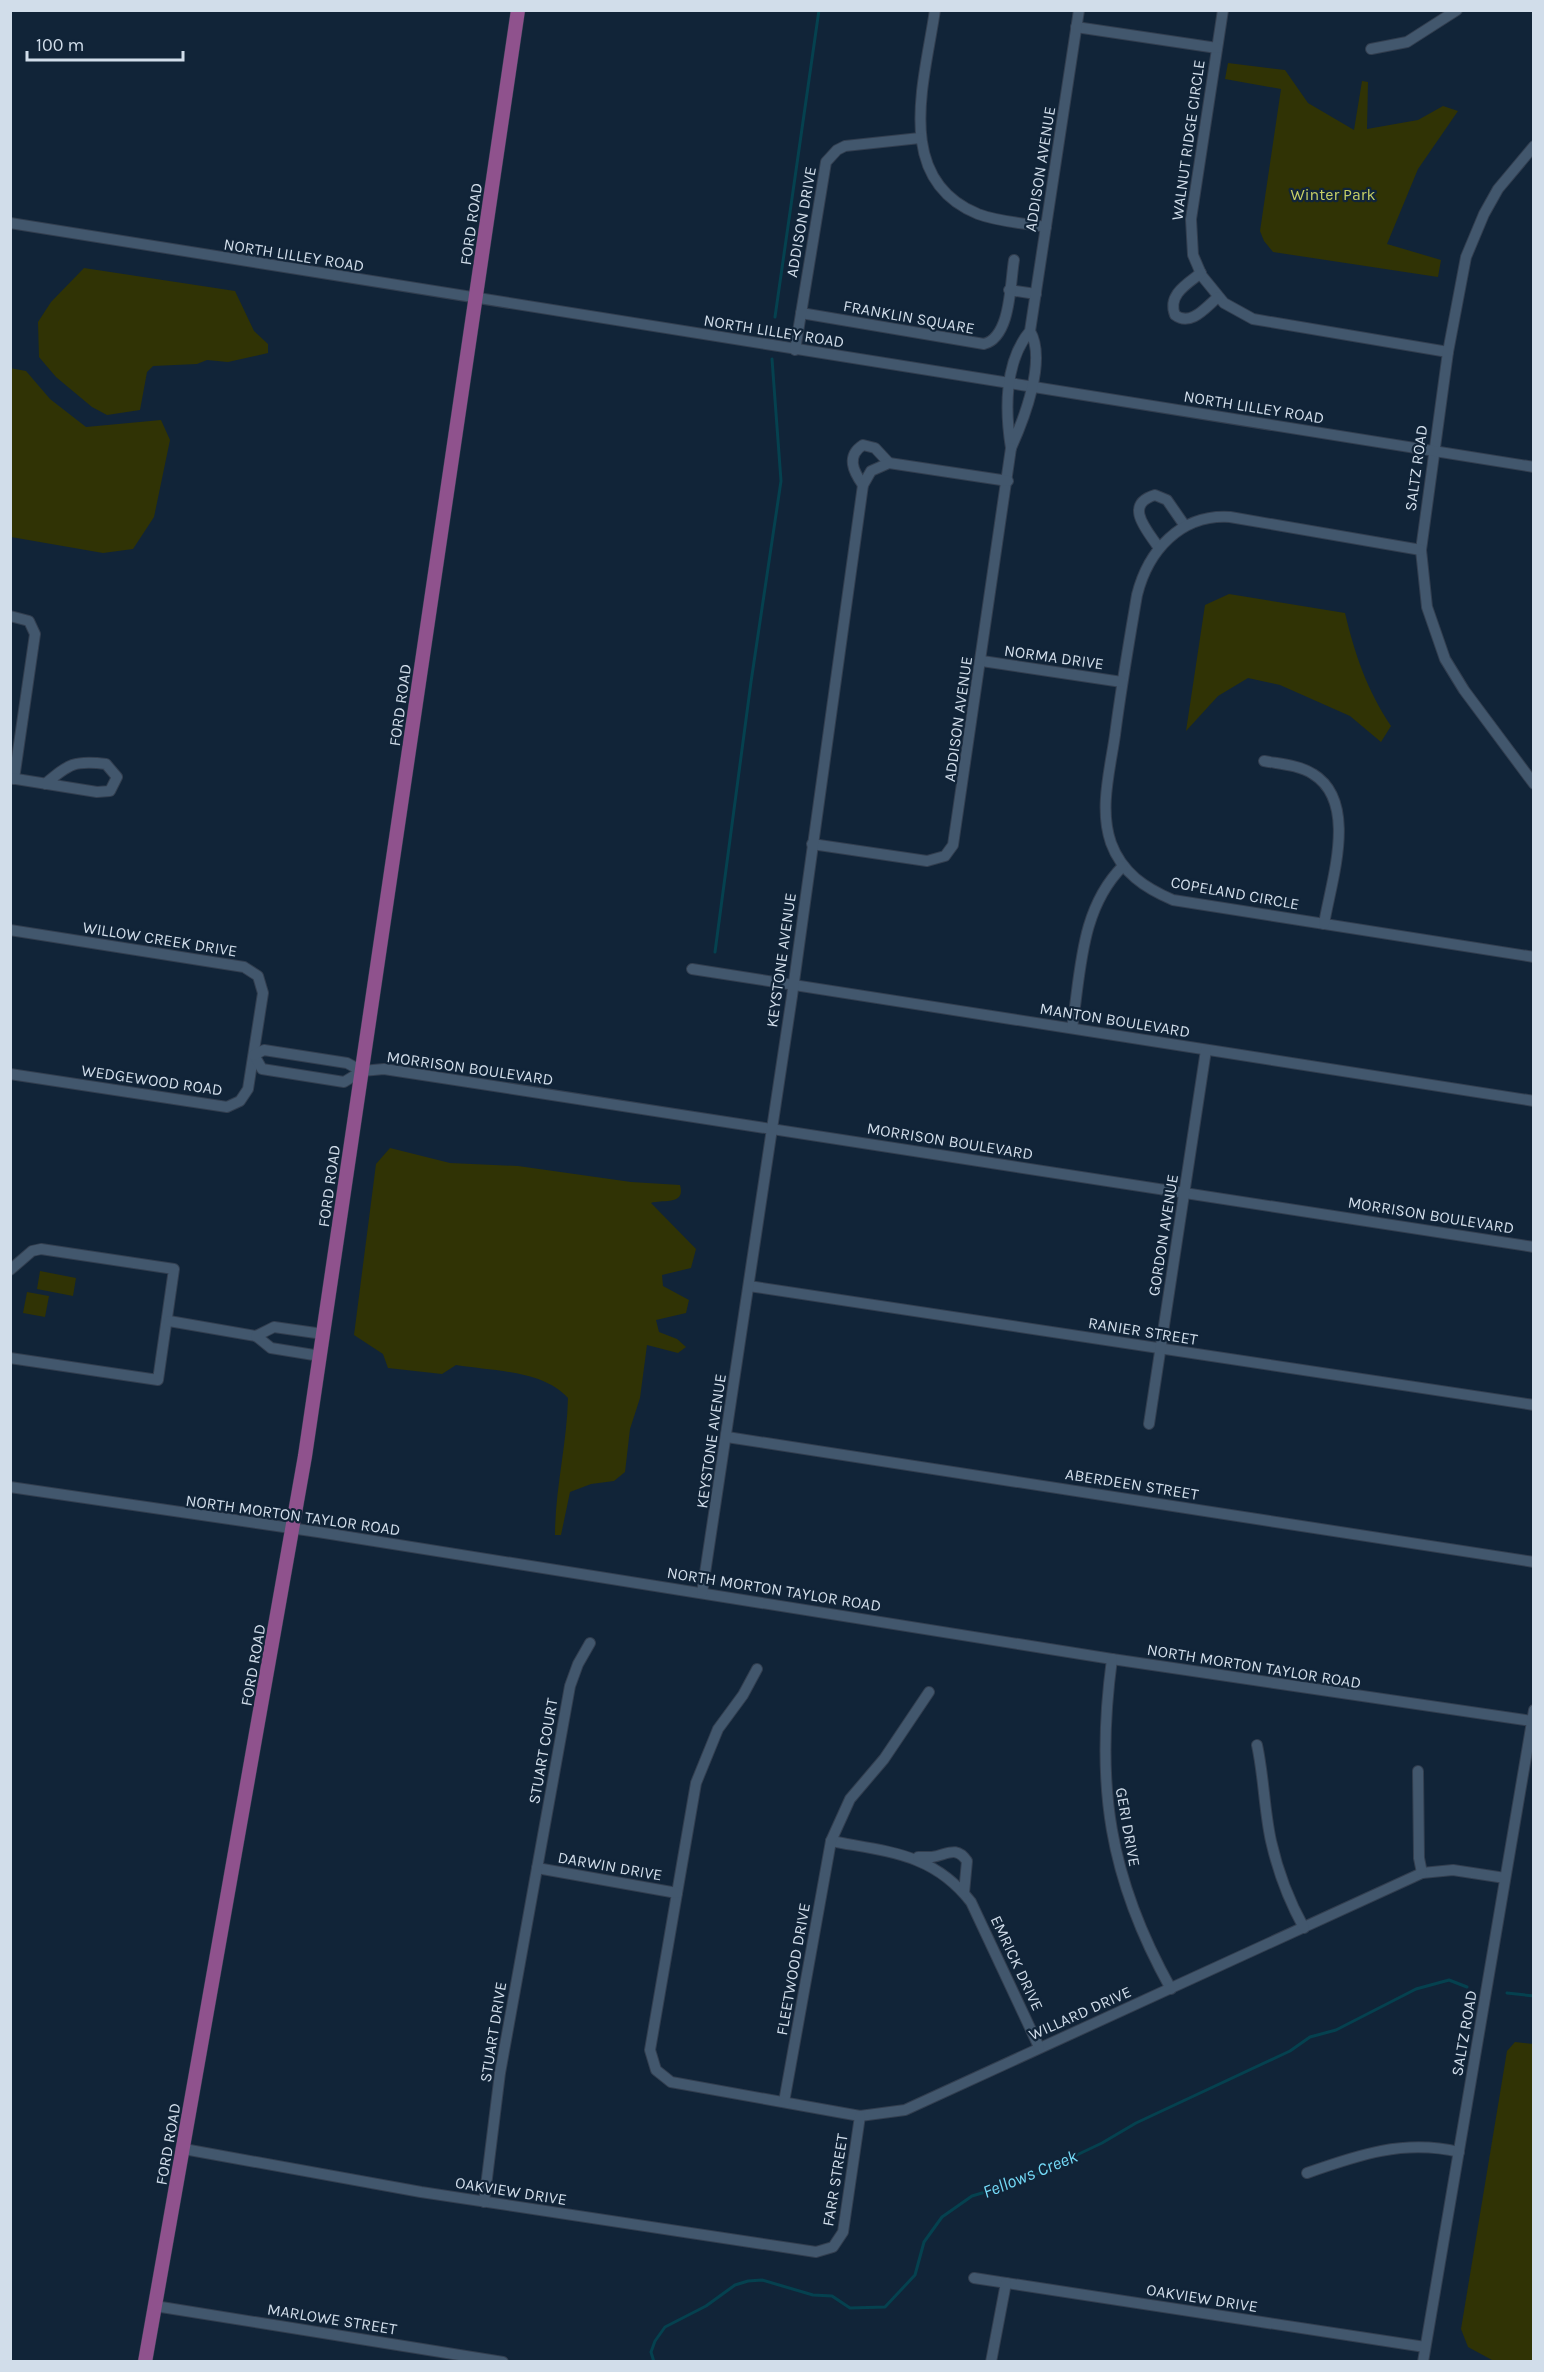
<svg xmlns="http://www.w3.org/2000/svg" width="1544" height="2372" viewBox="0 0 1544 2372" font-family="Karla,sans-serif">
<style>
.green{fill:#303305}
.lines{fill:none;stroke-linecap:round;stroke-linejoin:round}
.stream{stroke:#05414f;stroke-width:3}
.minor-casing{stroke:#323e4f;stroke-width:12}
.major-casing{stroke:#323e4f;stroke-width:15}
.minor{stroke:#42576d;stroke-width:10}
.major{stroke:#8f528d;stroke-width:14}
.labels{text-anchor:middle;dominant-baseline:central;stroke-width:4.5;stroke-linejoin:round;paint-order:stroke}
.street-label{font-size:16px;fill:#d1ddea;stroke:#112438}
.park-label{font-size:16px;fill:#c6cf66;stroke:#112438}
.water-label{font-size:18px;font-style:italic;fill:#75dcf9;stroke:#112438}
</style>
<rect width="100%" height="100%" fill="#112438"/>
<!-- green -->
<g class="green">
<polygon points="1228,63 1285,70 1308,103 1354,130 1362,81 1368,82 1367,129 1418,120 1443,106 1458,111 1418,169 1387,244 1441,260 1438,277 1273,252 1264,241 1260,231 1281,89 1225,79"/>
<polygon points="84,268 235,291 254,331 268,344 268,353 228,362 207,360 197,364 153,366 147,372 140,410 107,415 92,407 56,377 39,357 38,322 51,302"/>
<polygon points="10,368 26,371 50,399 86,427 161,420 170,440 154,517 133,549 103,553 11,537"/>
<path d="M1229,594L1345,613C1355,655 1367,690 1391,726L1381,742L1350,716L1280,685L1248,678L1218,696L1186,731L1205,605Z"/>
<path d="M390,1148L450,1163L518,1166L631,1182L680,1185C686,1206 663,1199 651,1203L696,1249L691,1268L662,1275L663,1286L689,1300L686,1313L656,1320L659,1332L677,1339L686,1347L678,1353L647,1345L640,1398L630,1429L625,1472L614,1481L591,1484L570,1492L561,1535H555C555,1489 567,1444 568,1398C543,1370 492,1371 456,1365L442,1374L388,1368L383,1354L354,1335L376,1164Z"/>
<polygon points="40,1271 76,1278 73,1296 37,1289"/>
<polygon points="27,1292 49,1296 45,1317 23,1313"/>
<polygon points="1515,2042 1533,2044 1533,2361 1492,2360 1468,2347 1461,2329 1507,2051"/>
</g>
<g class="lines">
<!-- stream -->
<g class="stream">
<polyline points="775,317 819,10"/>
<polyline points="715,952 751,682 781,481 772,359"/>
<polyline points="1507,1993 1534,1996"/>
<polyline points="654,2362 651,2352 655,2341 665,2327 706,2306 735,2285 748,2281 762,2280 813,2295 832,2296 850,2308 885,2307 915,2275 924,2242 942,2217 972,2196 1022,2181 1102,2143 1136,2123 1290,2051 1310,2037 1336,2030 1416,1989 1449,1980 1467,1987"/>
</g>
<defs>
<g id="minor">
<path d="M935,10C925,80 892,179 978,214C999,222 1024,223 1046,227"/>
<polyline points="1223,10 1191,219 1193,255 1202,276 1224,303 1253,319 1448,352"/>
<polyline points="1076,27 1217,48"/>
<polyline points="1371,49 1407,42 1457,10"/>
<polyline points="1534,146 1498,189 1484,214 1466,257 1448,352 1421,550 1427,607 1445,659 1464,690 1534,784"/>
<polyline points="10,223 1534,467"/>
<path d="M1201,273C1187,284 1167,295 1175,315C1191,327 1206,307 1218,297"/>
<polyline points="1009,290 1036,294"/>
<path d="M801,313L984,344C1011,337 1010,284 1014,260"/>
<path d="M1030,331C1047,360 1024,419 1011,448C1005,411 1004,362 1030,331L1079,10"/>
<polyline points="795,350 826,162 837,150 845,146 920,138"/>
<path d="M863,485C853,471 846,456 863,445L875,448L889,463"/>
<path d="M1159,548C1147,530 1123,505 1155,495L1167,500L1185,526"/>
<path d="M1421,550L1230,517C1180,514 1148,551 1137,595C1129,642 1121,688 1115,735C1110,770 1099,809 1111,843C1122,873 1145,888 1173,900L1534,957"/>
<polyline points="10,616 29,621 35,634 14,779"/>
<polyline points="982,661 1122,682"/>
<path d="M1264,761C1280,764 1299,765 1313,774C1359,802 1331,881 1324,924"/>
<path d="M10,778L97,792L110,791L117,777L106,764C74,760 69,764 45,784"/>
<polyline points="812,844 927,861 945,856 953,845 1011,448"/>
<polyline points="10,930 244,967 258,976 263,993 248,1089 240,1101 227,1107 10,1074"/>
<polyline points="692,969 1534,1101"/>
<path d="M1072,1028C1081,971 1080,909 1123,866"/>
<polyline points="254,1055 262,1069 344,1082 362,1071 384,1069 1534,1247"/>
<polyline points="254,1055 264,1050 347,1063 362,1071"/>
<polyline points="10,1270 32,1251 41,1249 174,1269 158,1380 10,1358"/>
<polyline points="749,1286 1534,1405"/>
<polyline points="169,1321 256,1336"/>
<polyline points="320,1356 271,1348 256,1336 274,1327 323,1334"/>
<polyline points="1149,1424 1206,1050"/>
<polyline points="727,1437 1534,1562"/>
<polyline points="10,1487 318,1532 1112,1659 1532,1721"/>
<polyline points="702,1593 792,996 863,485 871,471 889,463 1008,481"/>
<path d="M1112,1659C1095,1785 1109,1878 1171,1989"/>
<polyline points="757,1669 743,1695 718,1729 696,1783 650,2050 656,2070 671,2082 860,2116 905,2110 1422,1873 1453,1870 1505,1878"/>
<path d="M1257,1745C1264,1777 1264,1809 1271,1841C1278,1872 1289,1901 1304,1928"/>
<polyline points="1418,1771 1419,1858 1422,1873"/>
<path d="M831,1841C888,1852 933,1853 971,1902L1039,2047"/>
<path d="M918,1857C922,1857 927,1857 932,1857C947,1855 956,1845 967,1861L964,1893"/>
<polyline points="537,1868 677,1893"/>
<polyline points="784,2102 831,1841 850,1799 884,1759 929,1692"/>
<polyline points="184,2149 421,2192 816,2252 833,2247 843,2232 860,2116"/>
<path d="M1307,2173C1358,2155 1404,2139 1459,2152"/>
<polyline points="484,2202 500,2073 570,1686 578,1664 590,1643"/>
<polyline points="974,2278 1425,2347"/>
<polyline points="155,2306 503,2362"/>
<polyline points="991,2362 1006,2283"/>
<polyline points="1423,2362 1534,1710"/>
</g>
<polyline id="major" points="145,2362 305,1456 518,10"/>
</defs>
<!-- minor casing -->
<use href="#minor" class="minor-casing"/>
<!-- major casing -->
<use href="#major" class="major-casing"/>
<!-- minor -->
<use href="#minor" class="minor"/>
<!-- major -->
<use href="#major" class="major"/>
</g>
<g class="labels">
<!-- street labels -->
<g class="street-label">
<text transform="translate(1188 140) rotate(-82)">WALNUT RIDGE CIRCLE</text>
<text transform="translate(1040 169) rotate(-81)">ADDISON AVENUE</text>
<text transform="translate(801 222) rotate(-80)">ADDISON DRIVE</text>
<text transform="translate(471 224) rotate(-82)">FORD ROAD</text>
<text transform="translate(294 255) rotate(9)">NORTH LILLEY ROAD</text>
<text transform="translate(909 317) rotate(10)">FRANKLIN SQUARE</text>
<text transform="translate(774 331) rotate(9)">NORTH LILLEY ROAD</text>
<text transform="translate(1254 407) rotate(9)">NORTH LILLEY ROAD</text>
<text transform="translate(1416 468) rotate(-82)">SALTZ ROAD</text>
<text transform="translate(1054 657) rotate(8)">NORMA DRIVE</text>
<text transform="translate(400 705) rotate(-82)">FORD ROAD</text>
<text transform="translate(958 719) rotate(-82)">ADDISON AVENUE</text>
<text transform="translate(1235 893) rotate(10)">COPELAND CIRCLE</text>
<text transform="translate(160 939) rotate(9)">WILLOW CREEK DRIVE</text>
<text transform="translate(781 960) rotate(-82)">KEYSTONE AVENUE</text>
<text transform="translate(1115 1020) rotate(9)">MANTON BOULEVARD</text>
<text transform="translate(470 1068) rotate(8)">MORRISON BOULEVARD</text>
<text transform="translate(152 1080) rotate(8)">WEDGEWOOD ROAD</text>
<text transform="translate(950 1141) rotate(9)">MORRISON BOULEVARD</text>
<text transform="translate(329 1186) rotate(-82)">FORD ROAD</text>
<text transform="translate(1431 1215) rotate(9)">MORRISON BOULEVARD</text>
<text transform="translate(1163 1235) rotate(-81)">GORDON AVENUE</text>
<text transform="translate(1143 1331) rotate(9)">RANIER STREET</text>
<text transform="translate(711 1441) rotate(-82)">KEYSTONE AVENUE</text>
<text transform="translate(1132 1484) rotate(9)">ABERDEEN STREET</text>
<text transform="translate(293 1515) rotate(8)">NORTH MORTON TAYLOR ROAD</text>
<text transform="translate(774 1589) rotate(9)">NORTH MORTON TAYLOR ROAD</text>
<text transform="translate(253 1665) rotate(-80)">FORD ROAD</text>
<text transform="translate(1254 1666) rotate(9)">NORTH MORTON TAYLOR ROAD</text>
<text transform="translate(543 1751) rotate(-80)">STUART COURT</text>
<text transform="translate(1128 1827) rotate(80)">GERI DRIVE</text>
<text transform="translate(610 1866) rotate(10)">DARWIN DRIVE</text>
<text transform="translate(1017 1963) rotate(65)">EMRICK DRIVE</text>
<text transform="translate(793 1969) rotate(-80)">FLEETWOOD DRIVE</text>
<text transform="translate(1080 2013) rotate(-24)">WILLARD DRIVE</text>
<text transform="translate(493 2032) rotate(-81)">STUART DRIVE</text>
<text transform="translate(1464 2033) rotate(-80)">SALTZ ROAD</text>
<text transform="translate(168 2144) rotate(-80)">FORD ROAD</text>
<text transform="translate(835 2180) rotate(-81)">FARR STREET</text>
<text transform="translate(511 2191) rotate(9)">OAKVIEW DRIVE</text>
<text transform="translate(1202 2298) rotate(9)">OAKVIEW DRIVE</text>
<text transform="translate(332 2319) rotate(9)">MARLOWE STREET</text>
</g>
<!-- park labels -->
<g class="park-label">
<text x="1333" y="194">Winter Park</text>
</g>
<!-- water labels -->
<g class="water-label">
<text transform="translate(1030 2174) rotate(-22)">Fellows Creek</text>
</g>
</g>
<!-- border -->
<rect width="1544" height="2372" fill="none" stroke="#d1ddea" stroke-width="24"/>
<!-- scale -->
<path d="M27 51v9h156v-9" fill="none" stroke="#d1ddea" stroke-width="3"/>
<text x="36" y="51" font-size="18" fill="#d1ddea" stroke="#112438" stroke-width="4.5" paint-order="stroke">100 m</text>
</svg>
